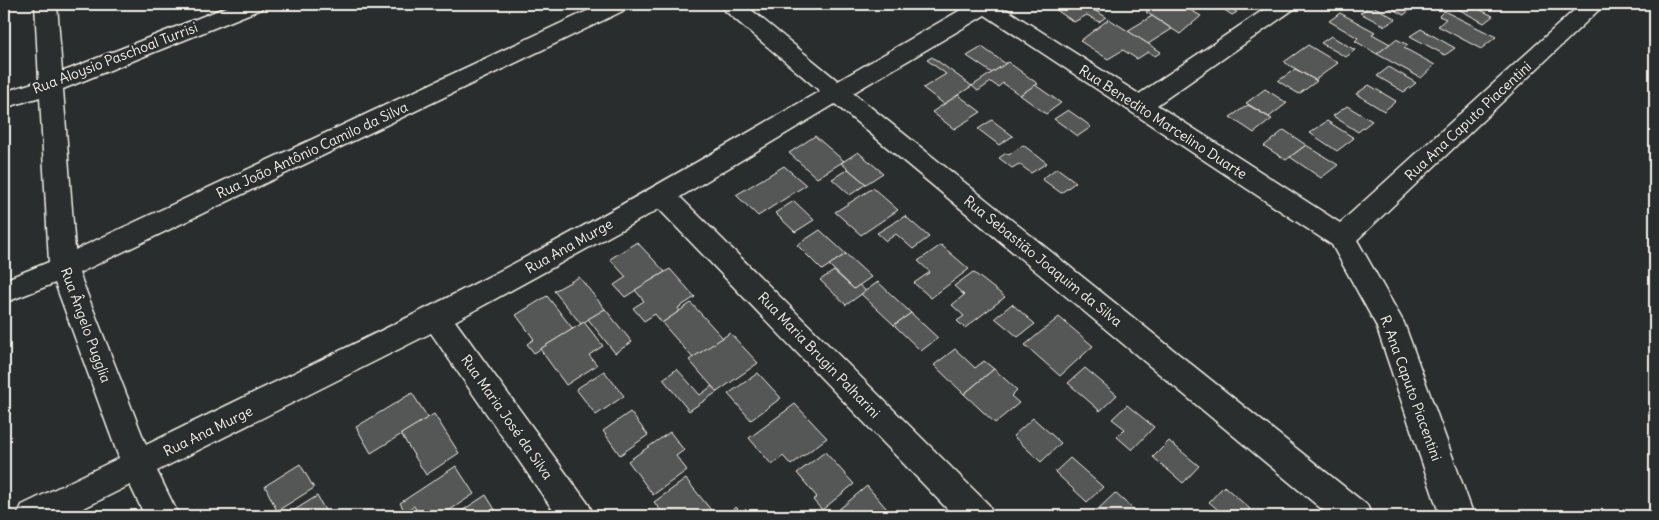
<svg xmlns="http://www.w3.org/2000/svg" width="1659" height="520" viewBox="0 0 1659 520" font-family="Delius,sans-serif">
<style>
.building{fill:#555756;stroke:#f4f1e8}
.lines{fill:none;stroke-linecap:round;stroke-linejoin:round}
.minor-casing{stroke:#f4f1e8;stroke-width:3}
.minor{fill:#2a2d2e;fill-rule:evenodd}
.labels{text-anchor:middle;dominant-baseline:central;stroke-width:4.5;stroke-linejoin:round;paint-order:stroke}
.street-label{font-size:14px;fill:#f4f1e8;stroke:#2a2d2e}
</style>
<rect width="100%" height="100%" fill="#2a2d2e"/>
<filter id="ink" filterUnits="userSpaceOnUse"><feTurbulence type="fractalNoise" baseFrequency=".02" numOctaves="2"/><feDisplacementMap in="SourceGraphic" scale="10" xChannelSelector="R" yChannelSelector="G"/><feConvolveMatrix kernelMatrix="1 2 1 2 8 2 1 2 1" color-interpolation-filters="sRGB"/></filter>
<g filter="url(#ink)">
<!-- building -->
<g class="building">
<polygon points="1064,4 1084,4 1106,17 1099,22 1087,15 1074,22 1055,9"/>
<polygon points="1084,4 1096,4 1103,8 1097,12"/>
<polygon points="1171,4 1180,4 1201,16 1180,34 1146,12 1157,6 1162,9"/>
<polygon points="1224,4 1237,12 1232,15 1220,7"/>
<polygon points="1382,4 1409,4 1405,7 1411,9 1404,15"/>
<polygon points="1464,4 1469,4 1493,16 1484,23 1458,9"/>
<polygon points="1371,5 1396,19 1385,26 1360,13"/>
<polygon points="1444,11 1496,37 1481,49 1438,26 1446,19 1439,16"/>
<polygon points="1340,13 1375,32 1372,34 1390,44 1377,54 1355,41 1358,38 1329,21"/>
<polygon points="1152,16 1172,29 1148,44 1127,31"/>
<polygon points="1109,19 1161,52 1155,56 1148,52 1137,59 1123,50 1108,59 1080,41"/>
<polygon points="1421,29 1455,48 1445,55 1410,36"/>
<polygon points="1331,36 1355,50 1346,57 1321,43"/>
<polygon points="1396,39 1408,45 1404,48 1435,65 1421,78 1377,54"/>
<polygon points="1308,45 1338,63 1315,80 1284,62"/>
<polygon points="982,47 1006,64 992,73 967,56"/>
<polygon points="932,57 972,86 944,104 923,88 946,74 927,60"/>
<polygon points="1008,62 1038,84 1020,95 1003,83 998,87 991,82 978,91 972,86"/>
<polygon points="1389,67 1416,83 1404,92 1377,76"/>
<polygon points="1295,69 1317,81 1299,94 1278,81"/>
<polygon points="1035,85 1061,103 1046,114 1020,95"/>
<polygon points="1369,85 1396,101 1384,111 1356,94"/>
<polygon points="1265,89 1287,103 1269,117 1246,103"/>
<polygon points="958,95 981,112 954,129 932,112"/>
<polygon points="1248,105 1272,119 1254,133 1230,117"/>
<polygon points="1347,106 1372,121 1358,132 1333,116"/>
<polygon points="1068,110 1085,122 1091,127 1078,136 1054,119"/>
<polygon points="992,120 1013,136 999,145 978,129"/>
<polygon points="1327,121 1354,138 1337,151 1310,133"/>
<polygon points="1284,130 1306,145 1286,160 1264,146"/>
<polygon points="815,136 844,161 817,178 789,153"/>
<polygon points="1023,145 1047,163 1031,173 1019,164 1012,168 999,158 1006,153 1009,155"/>
<polygon points="1306,145 1338,165 1321,178 1290,157"/>
<polygon points="858,152 883,173 866,184 841,163"/>
<polygon points="784,166 806,185 758,216 736,195"/>
<polygon points="1057,168 1076,182 1061,193 1042,179"/>
<polygon points="848,169 866,184 850,195 832,179"/>
<polygon points="873,188 898,210 861,235 835,212"/>
<polygon points="794,201 814,220 795,232 775,213"/>
<polygon points="905,216 929,237 913,249 896,234 886,241 877,233"/>
<polygon points="820,230 846,254 822,270 797,245"/>
<polygon points="637,242 665,272 625,297 614,285 626,277 610,259"/>
<polygon points="941,245 969,269 931,298 914,283 930,272 918,261"/>
<polygon points="846,254 871,277 854,289 829,265"/>
<polygon points="670,269 695,297 678,308 680,311 662,323 655,314 644,321 633,308 644,301 635,290"/>
<polygon points="834,271 854,289 859,285 866,291 846,305 820,280"/>
<polygon points="973,272 1005,297 965,328 957,321 964,316 952,305 964,295 954,286"/>
<polygon points="579,277 605,309 581,324 554,291"/>
<polygon points="878,282 911,313 894,325 861,294"/>
<polygon points="547,296 573,329 534,353 527,344 534,339 516,315"/>
<polygon points="691,303 723,338 693,358 662,323"/>
<polygon points="1012,304 1035,324 1018,337 995,318"/>
<polygon points="605,309 632,342 615,353 588,319"/>
<polygon points="911,313 938,338 921,351 894,325"/>
<polygon points="1059,317 1093,346 1060,376 1025,345"/>
<polygon points="584,322 603,346 589,355 597,365 566,385 540,349"/>
<polygon points="730,333 758,363 717,392 689,360"/>
<polygon points="955,349 975,368 984,361 994,369 964,394 934,365"/>
<polygon points="1085,368 1117,395 1100,411 1068,383"/>
<polygon points="677,369 700,395 712,386 717,392 689,411 663,379"/>
<polygon points="994,369 1017,390 1011,396 1019,403 995,423 964,394"/>
<polygon points="604,371 624,396 596,415 576,389"/>
<polygon points="758,373 781,398 751,420 728,394"/>
<polygon points="412,393 428,418 371,453 356,427"/>
<polygon points="795,404 827,438 791,465 783,456 772,465 749,438"/>
<polygon points="1127,405 1154,427 1132,450 1117,437 1125,429 1112,419"/>
<polygon points="630,412 648,435 620,455 603,431"/>
<polygon points="434,414 459,453 426,475 401,434"/>
<polygon points="1033,418 1061,443 1041,462 1013,436"/>
<polygon points="670,432 684,450 676,456 687,470 653,495 628,461"/>
<polygon points="1169,441 1199,466 1183,483 1153,457"/>
<polygon points="825,452 854,484 822,510 813,500 817,497 797,473"/>
<polygon points="1070,458 1103,487 1087,502 1055,472"/>
<polygon points="300,464 314,488 277,511 265,486"/>
<polygon points="456,466 474,494 444,514 446,516 420,516 414,506 405,512 400,503"/>
<polygon points="686,479 715,515 665,516 654,502"/>
<polygon points="867,486 893,516 831,516"/>
<polygon points="1224,486 1250,509 1244,516 1225,516 1209,502"/>
<polygon points="1115,493 1141,516 1096,516 1093,514"/>
<polygon points="486,495 499,516 454,516"/>
<polygon points="317,496 328,516 285,516"/>
<polygon points="736,507 744,516 723,516"/>
</g>
<g class="lines">
<defs>
<path id="minor" d="M35,4H57L62,72L234,4H264L261,9L63,89L75,250L602,4H630L627,9L79,273L146,445C268,385 392,327 513,264C617,209 718,150 820,91L723,9L720,4H744L838,81L971,4H998L1139,94L1272,4H1297L1294,9L1157,105L1340,223L1581,4H1605L1357,240L1404,323L1474,516H1440L1376,325L1332,245L985,15L853,93L1367,505L1372,516H1330L835,104L680,197L989,505L994,516H954L659,209L455,321L589,505L594,516H557L431,333L157,471L179,516H145L130,485L68,516H17L22,505L119,458L55,283L4,303V280L49,262L40,97L4,108V92L39,81Z"/>
</defs>
<!-- minor casing -->
<use href="#minor" class="minor-casing"/>
<!-- minor -->
<use href="#minor" class="minor"/>
</g>
</g>
<g class="labels">
<!-- street labels -->
<g class="street-label">
<text transform="translate(115 58) rotate(-21)">Rua Aloysio Paschoal Turrisi</text>
<text transform="translate(1468 121) rotate(-43)">Rua Ana Caputo Piacentini</text>
<text transform="translate(1163 122) rotate(33)">Rua Benedito Marcelino Duarte</text>
<text transform="translate(312 150) rotate(-25)">Rua João Antônio Camilo da Silva</text>
<text transform="translate(569 246) rotate(-29)">Rua Ana Murge</text>
<text transform="translate(1043 261) rotate(39)">Rua Sebastião Joaquim da Silva</text>
<text transform="translate(86 325) rotate(70)">Rua Ângelo Pugglia</text>
<text transform="translate(819 355) rotate(46)">Rua Maria Brugin Palharini</text>
<text transform="translate(1411 388) rotate(70)">R. Ana Caputo Piacentini</text>
<text transform="translate(507 417) rotate(55)">Rua Maria José da Silva</text>
<text transform="translate(208 431) rotate(-26)">Rua Ana Murge</text>
</g>
</g>
<!-- margin -->
<rect width="1659" height="520" fill="none" stroke="#2a2d2e" stroke-width="20"/>
<rect x="10" y="10" width="1639" height="500" fill="none" stroke="#f4f1e8" stroke-width="2" filter="url(#ink)"/>
</svg>
